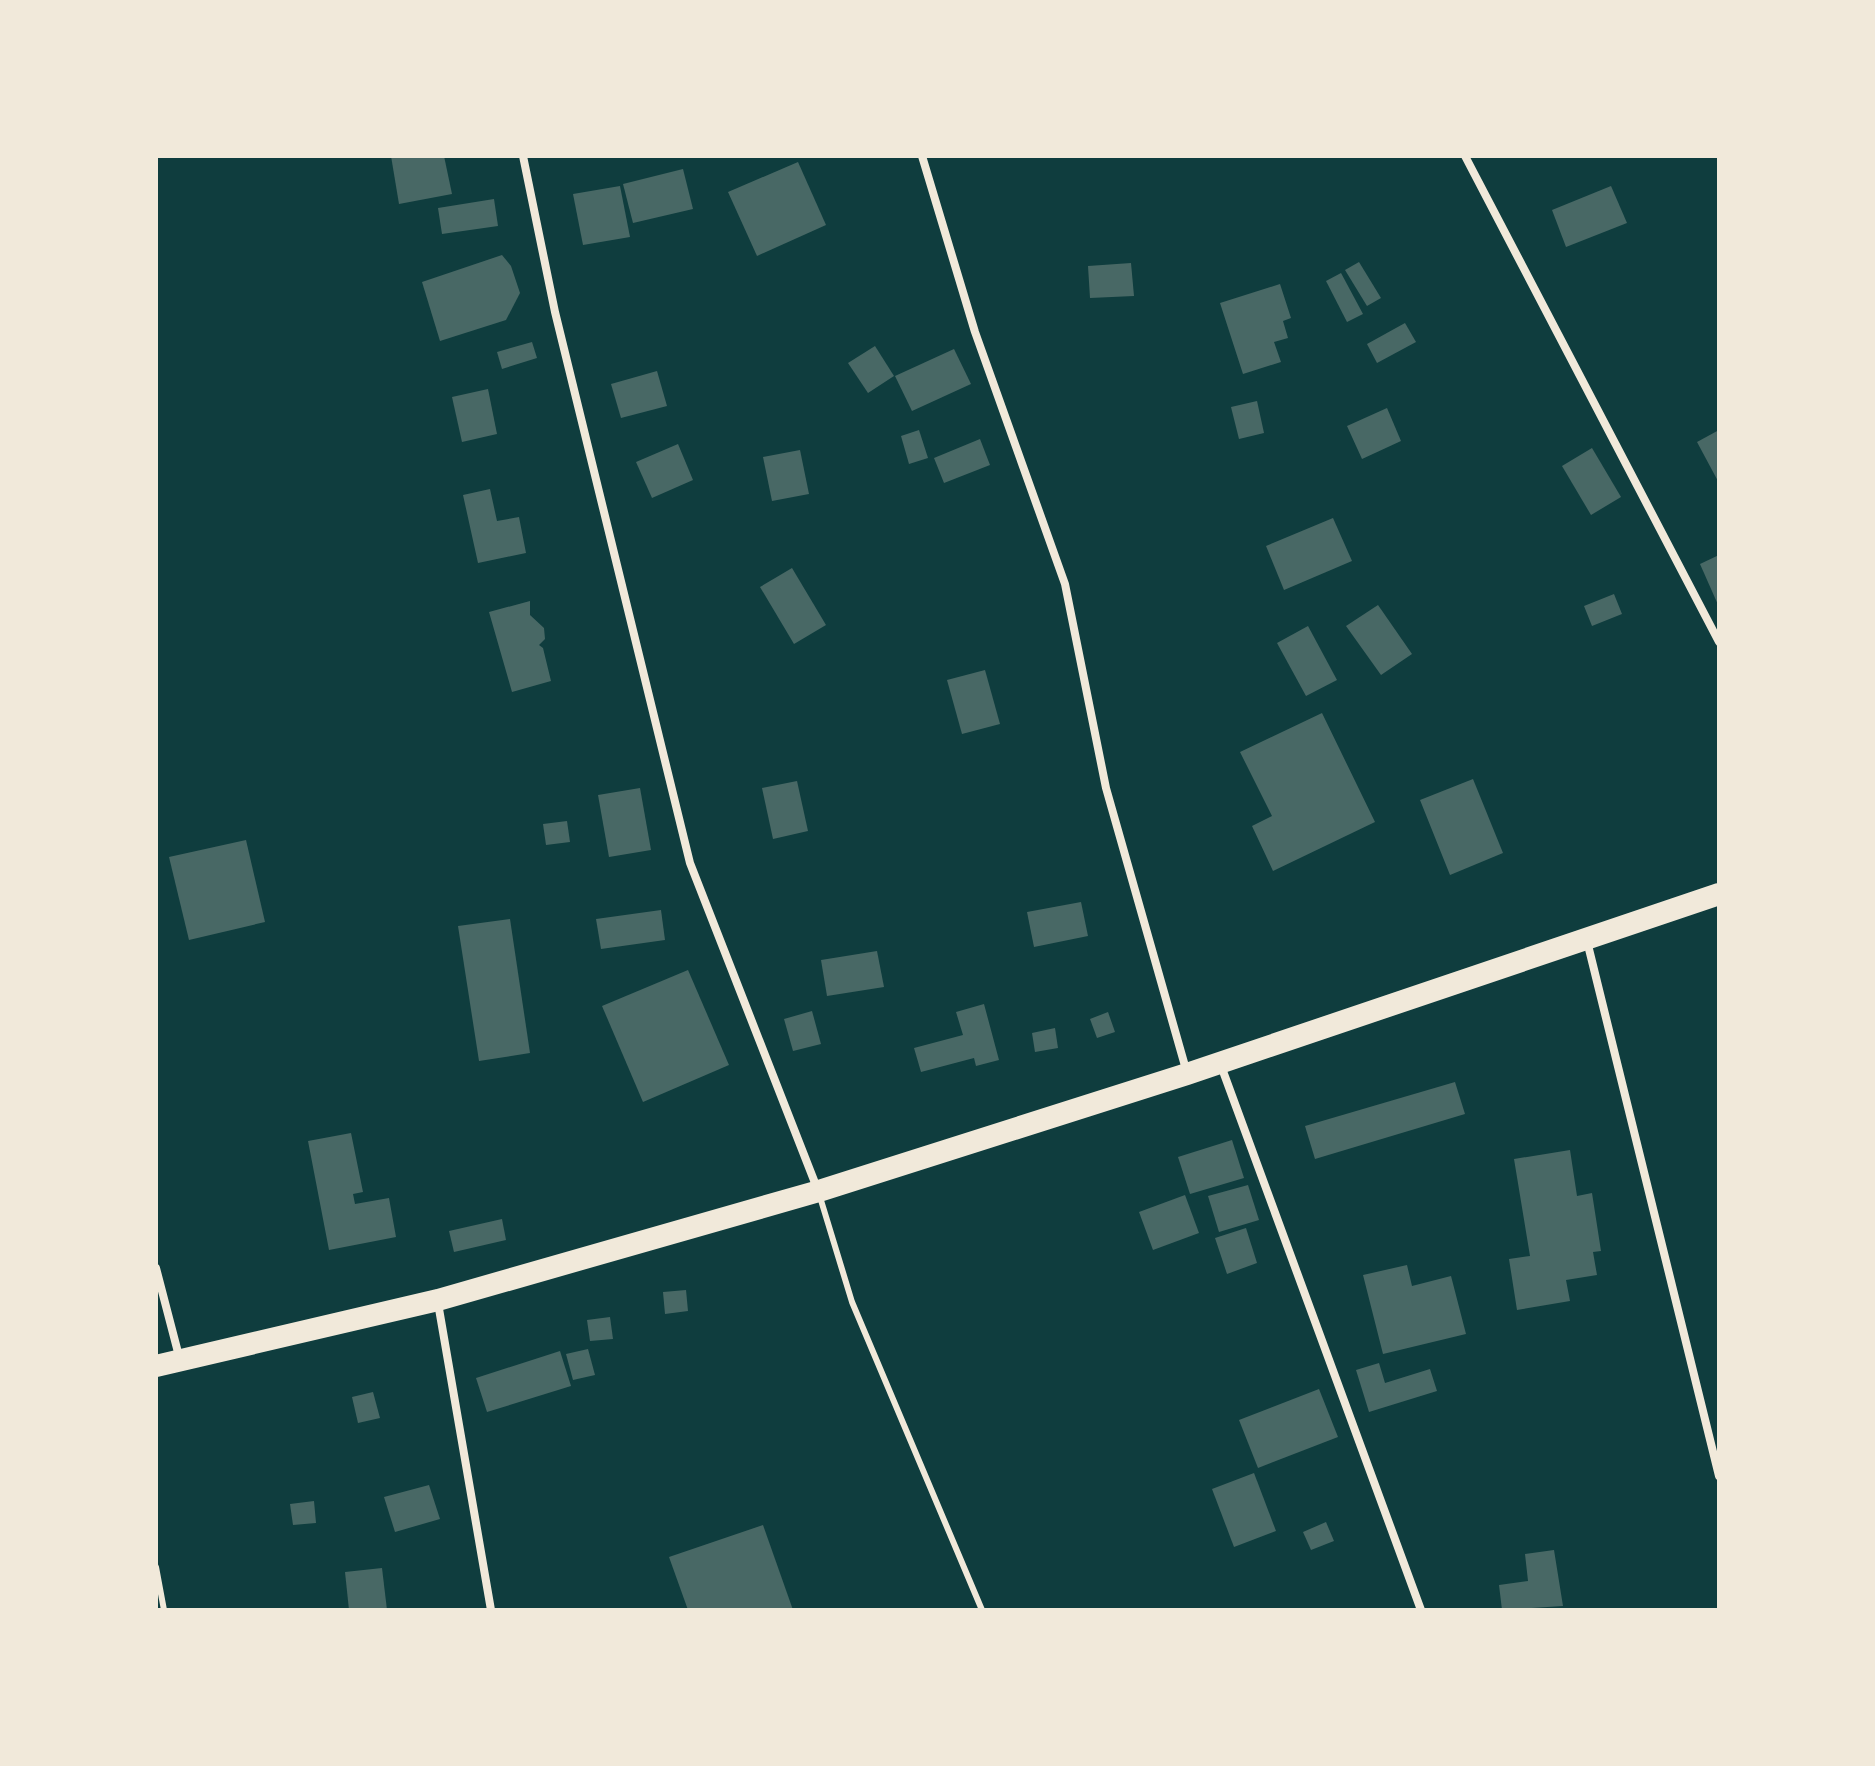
<svg xmlns="http://www.w3.org/2000/svg" width="1875" height="1766" viewBox="0 0 1875 1766" font-family="'Crimson Pro',serif">
<style>
.building{fill:#486865}
.lines{fill:none;stroke-linecap:round;stroke-linejoin:round}
.service{stroke:#f1e9da;stroke-width:6}
.minor{stroke:#f1e9da;stroke-width:8}
.trunk{stroke:#f1e9da;stroke-width:22}
</style>
<rect width="100%" height="100%" fill="#0f3d3e"/>
<!-- building -->
<g class="building">
<polygon points="391,156 444,156 452,194 399,204"/>
<polygon points="798,162 826,225 757,256 728,192"/>
<polygon points="683,169 693,209 633,223 623,184"/>
<polygon points="620,186 630,237 583,245 573,194"/>
<polygon points="1611,186 1627,223 1566,247 1552,210"/>
<polygon points="494,199 498,226 442,234 438,208"/>
<polygon points="502,255 511,266 520,293 506,320 440,341 422,282"/>
<polygon points="1359,262 1381,298 1367,306 1345,270"/>
<polygon points="1131,263 1134,296 1090,298 1088,266"/>
<polygon points="1341,273 1363,314 1347,322 1326,281"/>
<polygon points="1280,284 1291,318 1283,321 1288,338 1274,342 1281,362 1243,374 1220,303"/>
<polygon points="1405,323 1416,342 1377,363 1367,344"/>
<polygon points="532,342 537,358 502,369 497,352"/>
<polygon points="875,346 894,376 868,393 848,363"/>
<polygon points="954,349 971,384 912,411 895,376"/>
<polygon points="657,371 667,406 621,418 611,384"/>
<polygon points="488,389 497,434 462,442 452,397"/>
<polygon points="1257,401 1264,433 1239,439 1231,407"/>
<polygon points="1387,408 1401,441 1362,459 1347,426"/>
<polygon points="919,430 928,458 909,464 901,436"/>
<polygon points="1719,430 1719,483 1697,442"/>
<polygon points="980,439 990,465 944,483 934,458"/>
<polygon points="678,444 693,480 652,498 636,462"/>
<polygon points="1592,448 1621,497 1591,515 1562,466"/>
<polygon points="800,450 809,494 772,501 763,457"/>
<polygon points="490,489 497,521 519,517 526,553 478,563 463,495"/>
<polygon points="1333,518 1352,561 1284,590 1266,546"/>
<polygon points="1719,555 1719,607 1700,564"/>
<polygon points="792,568 826,625 794,644 760,587"/>
<polygon points="1614,594 1622,614 1592,626 1584,606"/>
<polygon points="530,601 530,615 544,628 545,639 539,645 543,648 551,681 512,692 489,612"/>
<polygon points="1378,605 1412,654 1381,675 1346,626"/>
<polygon points="1308,626 1337,680 1306,696 1277,643"/>
<polygon points="985,670 1000,724 962,734 947,680"/>
<polygon points="1322,713 1375,822 1273,871 1252,826 1272,816 1240,752"/>
<polygon points="1473,779 1503,853 1450,875 1420,800"/>
<polygon points="797,781 808,831 773,839 762,788"/>
<polygon points="640,788 651,850 609,857 598,795"/>
<polygon points="567,821 570,842 546,845 543,824"/>
<polygon points="246,840 265,922 189,940 169,857"/>
<polygon points="1081,902 1088,936 1034,947 1027,912"/>
<polygon points="661,910 665,940 601,949 596,919"/>
<polygon points="510,919 530,1053 479,1061 458,926"/>
<polygon points="877,951 884,987 827,996 821,960"/>
<polygon points="688,970 729,1065 643,1102 602,1006"/>
<polygon points="984,1004 999,1060 976,1066 974,1058 921,1072 914,1048 963,1035 956,1012"/>
<polygon points="812,1011 821,1044 793,1051 784,1019"/>
<polygon points="1108,1012 1115,1032 1097,1038 1090,1019"/>
<polygon points="1055,1028 1058,1048 1035,1052 1032,1033"/>
<polygon points="1455,1082 1465,1114 1315,1159 1305,1126"/>
<polygon points="351,1133 363,1192 353,1194 355,1204 389,1198 396,1237 329,1250 308,1141"/>
<polygon points="1232,1140 1244,1178 1190,1194 1178,1157"/>
<polygon points="1570,1150 1577,1196 1592,1193 1601,1251 1593,1252 1597,1275 1566,1280 1570,1301 1517,1310 1509,1259 1530,1256 1514,1159"/>
<polygon points="1248,1185 1259,1220 1219,1232 1208,1196"/>
<polygon points="1185,1195 1199,1233 1153,1250 1139,1212"/>
<polygon points="502,1219 506,1240 454,1252 449,1231"/>
<polygon points="1246,1228 1257,1263 1227,1274 1215,1238"/>
<polygon points="1407,1265 1412,1286 1451,1276 1466,1334 1383,1354 1363,1275"/>
<polygon points="686,1290 688,1311 665,1314 663,1292"/>
<polygon points="610,1317 613,1339 590,1341 587,1320"/>
<polygon points="588,1349 595,1375 573,1380 566,1354"/>
<polygon points="560,1351 571,1386 487,1412 476,1378"/>
<polygon points="1379,1363 1385,1383 1430,1369 1437,1391 1369,1412 1356,1370"/>
<polygon points="1319,1389 1338,1437 1258,1468 1239,1420"/>
<polygon points="373,1392 380,1418 358,1423 352,1397"/>
<polygon points="1254,1473 1276,1531 1234,1547 1212,1489"/>
<polygon points="429,1485 440,1519 395,1532 384,1497"/>
<polygon points="314,1501 316,1523 293,1525 290,1504"/>
<polygon points="1326,1522 1334,1541 1311,1550 1303,1532"/>
<polygon points="763,1525 793,1610 688,1610 669,1557"/>
<polygon points="1554,1550 1563,1606 1502,1610 1499,1585 1528,1581 1525,1554"/>
<polygon points="382,1568 387,1610 349,1610 345,1572"/>
</g>
<g class="lines">
<!-- service -->
<g class="service">
<polyline points="820,1197 852,1302 982,1610"/>
<polyline points="156,1567 164,1610"/>
</g>
<!-- minor -->
<g class="minor">
<polyline points="523,156 555,312 690,863 817,1188"/>
<polyline points="922,156 975,332 1065,584 1106,788 1187,1073"/>
<polyline points="1465,156 1719,642"/>
<polyline points="1587,941 1719,1476"/>
<polyline points="1220,1063 1421,1610"/>
<polyline points="156,1268 180,1360"/>
<polyline points="438,1303 491,1610"/>
</g>
<!-- trunk -->
<polyline class="trunk" points="156,1366 438,1300 819,1191 1187,1074 1719,894"/>
</g>
<!-- border -->
<rect width="1875" height="1766" fill="none" stroke="#f1e9da" stroke-width="316"/>
</svg>
